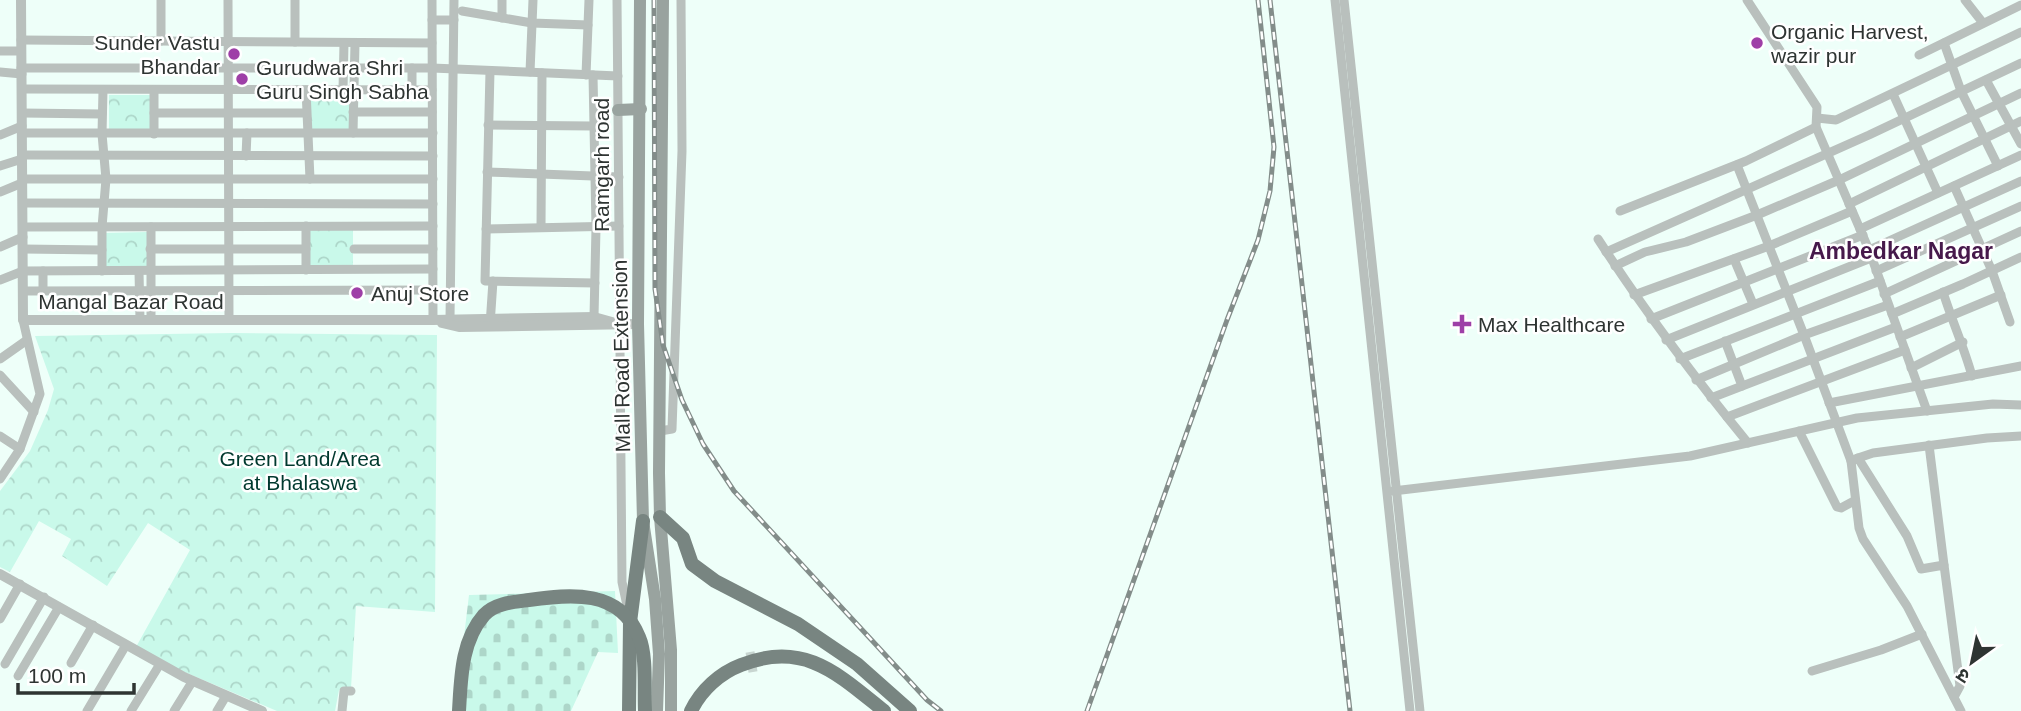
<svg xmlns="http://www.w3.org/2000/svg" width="2021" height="711" viewBox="0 0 2021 711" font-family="Arial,'Noto Sans Devanagari',sans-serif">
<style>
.cemetery{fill:url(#cemetery-stones)}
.park{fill:url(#park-crowns)}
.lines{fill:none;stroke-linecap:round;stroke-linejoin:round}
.minor-tunnel{stroke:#c8d6d1;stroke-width:9;stroke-dasharray:9 4.5;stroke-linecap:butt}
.minor{stroke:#b9c0bd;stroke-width:9}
.tertiary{stroke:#b9c0bd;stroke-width:10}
.secondary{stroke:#99a39f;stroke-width:12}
.trunk{stroke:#788581;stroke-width:14}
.rail-casing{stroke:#838d8a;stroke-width:5}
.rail{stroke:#fff;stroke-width:2.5;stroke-dasharray:8;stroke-linecap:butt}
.trunk-bridge{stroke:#788581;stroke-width:14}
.poi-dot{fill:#9e3fa7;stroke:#fff;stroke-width:2.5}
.labels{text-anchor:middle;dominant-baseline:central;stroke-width:5;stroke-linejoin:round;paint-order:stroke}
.poi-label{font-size:21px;fill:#2e3432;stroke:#fff;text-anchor:start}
.street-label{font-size:21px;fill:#2e3432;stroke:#fff}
.park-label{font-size:21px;fill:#00392e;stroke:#fff}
.neighbourhood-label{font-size:23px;font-weight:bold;fill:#46194b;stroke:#fff}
</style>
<defs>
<pattern id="cemetery-stones" width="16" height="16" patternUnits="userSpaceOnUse" patternTransform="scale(1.75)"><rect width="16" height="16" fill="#c9f9ea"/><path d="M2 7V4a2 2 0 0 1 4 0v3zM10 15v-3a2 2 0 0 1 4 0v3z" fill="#add6c9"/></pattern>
<pattern id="park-crowns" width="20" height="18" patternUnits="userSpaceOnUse" patternTransform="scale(1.75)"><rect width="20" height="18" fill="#c9f9ea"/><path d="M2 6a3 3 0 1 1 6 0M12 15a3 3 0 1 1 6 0" fill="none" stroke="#add6c9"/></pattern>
</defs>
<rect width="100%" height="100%" fill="#eefff9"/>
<!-- cemetery -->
<polygon class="cemetery" points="615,591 618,653 598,652 571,711 455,711 469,595"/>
<!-- park -->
<g class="park">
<polygon points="308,93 350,93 350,129 309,129"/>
<polygon points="109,95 150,95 151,131 109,131"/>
<polygon points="308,229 353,229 353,268 309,267"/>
<polygon points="147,232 147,269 106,269 105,233"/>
<polygon points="232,333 437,335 435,612 356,606 351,688 339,690 335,711 277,711 163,663 136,647 190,550 148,523 107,586 62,556 71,539 39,521 10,572 0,567 0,491 30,451 48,410 54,389 35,336"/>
</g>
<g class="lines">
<!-- minor-tunnel -->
<polyline class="minor-tunnel" points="750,652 753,672"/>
<!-- minor -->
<g class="minor">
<polyline points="228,0 229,320"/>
<polyline points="432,0 433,320"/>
<polyline points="502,0 502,18"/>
<polyline points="617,0 622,582 628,610"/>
<polyline points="1335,0 1410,711"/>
<polyline points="1344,0 1420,711"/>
<polyline points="1747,0 1817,107 1816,127 1869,250 1927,411"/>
<polyline points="1965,0 1983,23"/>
<polyline points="462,11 532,23 588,25"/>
<polyline points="432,20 454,20"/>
<polyline points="21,40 432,43"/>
<polyline points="161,41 161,0"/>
<polyline points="295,42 295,0"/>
<polyline points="1944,43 1961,91 1998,166"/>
<polyline points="0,51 21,51"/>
<polyline points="1919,55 2021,5"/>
<polyline points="21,68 432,68 618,76"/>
<polyline points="490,71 485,281 595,283"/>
<polyline points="0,72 22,74"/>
<polyline points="530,72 533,0"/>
<polyline points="586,75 589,0"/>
<polyline points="593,75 596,228 594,317"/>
<polyline points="1986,80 2021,144"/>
<polyline points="22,89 432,90"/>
<polyline points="306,90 310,179"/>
<polyline points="343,90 344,43"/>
<polyline points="412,90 412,68"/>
<polyline points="1893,94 1938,193"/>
<polyline points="353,112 432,112"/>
<polyline points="22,113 102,114"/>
<polyline points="154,113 306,113"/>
<polyline points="1817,118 1836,120 2021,32"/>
<polyline points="488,125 593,126"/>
<polyline points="22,133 433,133"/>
<polyline points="353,133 355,43"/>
<polyline points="154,134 154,90"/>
<polyline points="0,135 22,126"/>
<polyline points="22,155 433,156"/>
<polyline points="246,156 247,133"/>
<polyline points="1737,165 1804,335 1851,461 1859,528 1863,539 1907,606 1961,711"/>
<polyline points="0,166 22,159"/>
<polyline points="487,172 619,177"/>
<polyline points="23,179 433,179"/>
<polyline points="1954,186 1992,271 2010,322"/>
<polyline points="0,192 22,183"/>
<polyline points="23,203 433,204"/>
<polyline points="1849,204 2021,121"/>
<polyline points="1620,211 1746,161 1816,127"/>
<polyline points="23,227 433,226"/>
<polyline points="151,227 151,320"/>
<polyline points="541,227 542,73"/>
<polyline points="486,229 619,226"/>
<polyline points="1860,229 2021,155"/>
<path d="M1598,239C1644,310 1694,377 1748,443"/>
<polyline points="0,247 23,237"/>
<polyline points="23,249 102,250"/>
<polyline points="150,249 306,249"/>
<polyline points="354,249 433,249"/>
<polyline points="1869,250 2021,181"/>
<polyline points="1606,252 1869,135 2021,63"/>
<polyline points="1734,259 1753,304"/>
<polyline points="1615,266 1645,252 1686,242 1757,215 1839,180 2021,93"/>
<polyline points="306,270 306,226"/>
<polyline points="43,271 43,291"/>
<polyline points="102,271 102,227 106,179 102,134 103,90"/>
<polyline points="139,271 140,320"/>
<polyline points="1876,271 2021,206"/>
<polyline points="0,280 23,271 433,269"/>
<polyline points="23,291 433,290"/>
<path d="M1943,292C1952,321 1964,347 1972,376"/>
<polyline points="1884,294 2021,231"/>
<polyline points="1634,295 1769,246 1852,211"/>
<polyline points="1892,314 1963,284 2021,257"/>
<polyline points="450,319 454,0"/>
<polyline points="1651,319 1863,235"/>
<polyline points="490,325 493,281"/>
<polyline points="1900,337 2001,295"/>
<polyline points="1666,340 1871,258"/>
<polyline points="1725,341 1742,386"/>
<polyline points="0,359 27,340"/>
<polyline points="1680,359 1880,281"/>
<polyline points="1911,368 1963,342"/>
<polyline points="0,375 34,412"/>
<polyline points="1696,380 1804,335 1888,305"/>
<polyline points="1711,398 1896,327"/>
<polyline points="1829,403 2021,366"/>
<polyline points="1727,417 1905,350"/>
<polyline points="660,431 672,429 682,151 681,0"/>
<polyline points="1799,431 1837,507 1841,508 1854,501"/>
<polyline points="0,436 20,449"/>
<polyline points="1929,445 1944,565"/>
<polyline points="1858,458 1873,453 1987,438 2021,436"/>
<polyline points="1851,461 1858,458 1907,536 1921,569 1944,565 1960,686 1954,697"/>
<polyline points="0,479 20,449 40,394 23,320"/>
<polyline points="1393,491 1690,456 1857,418 1993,404 2021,405"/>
<polyline points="0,619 20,584"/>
<polyline points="71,663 93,625"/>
<polyline points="5,664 44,597"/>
<polyline points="1812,671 1881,650 1922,634"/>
<polyline points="18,676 59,607"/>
<polyline points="87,711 126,645"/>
<polyline points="131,711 160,664"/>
<polyline points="174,711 192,682"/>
<polyline points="217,711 226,696"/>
<polyline points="342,711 344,691 351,691"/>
</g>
<!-- tertiary -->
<g class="tertiary">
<polyline points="21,0 23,320 433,320 594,317 619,324"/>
<polyline points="442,323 459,327 638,324"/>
<polyline points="0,574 184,677 262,711"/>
</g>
<!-- secondary -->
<g class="secondary">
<polyline points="640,0 638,324 643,521 655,599 659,654 657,711"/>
<polyline points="663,0 659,473 660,517 671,650 671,711"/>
<polyline points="618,110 641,109"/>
</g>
<!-- trunk -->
<g class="trunk">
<polyline points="660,517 683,538 692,564 715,581 798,624 857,664 910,711"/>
<polyline points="629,711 630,622 643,521"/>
</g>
<defs>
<g id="rail">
<polyline points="654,0 655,289 663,345 682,400 703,444 734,491 927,700 941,711"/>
<polyline points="1270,0 1350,711"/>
<polyline points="1087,711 1227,320 1258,240 1270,191 1274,147 1258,0"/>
</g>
</defs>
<!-- rail casing -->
<use href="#rail" class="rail-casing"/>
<!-- rail -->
<use href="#rail" class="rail"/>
<!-- trunk-bridge -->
<g class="trunk-bridge">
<path d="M459,711C461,679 461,641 484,615C495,603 514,602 529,600C570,594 620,589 639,637C647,655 644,690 645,711"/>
<path d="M691,711C701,690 720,673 741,665C804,640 838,674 884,711"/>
</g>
</g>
<!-- markers -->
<g class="poi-dot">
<circle cx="1757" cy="43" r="7"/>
<circle cx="234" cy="54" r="7"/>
<circle cx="242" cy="79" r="7"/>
<circle cx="357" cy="293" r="7"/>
<path d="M1458.5 313.5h7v7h7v7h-7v7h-7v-7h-7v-7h7z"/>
</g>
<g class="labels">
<!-- poi labels -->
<g class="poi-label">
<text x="1771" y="31">Organic Harvest,<tspan x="1771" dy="24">wazir pur</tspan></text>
<text x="220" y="42" text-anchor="end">Sunder Vastu<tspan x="220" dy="24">Bhandar</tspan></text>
<text x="256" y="67">Gurudwara Shri<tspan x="256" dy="24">Guru Singh Sabha</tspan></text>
<text x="371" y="293">Anuj Store</text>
<text x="1478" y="324">Max Healthcare</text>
</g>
<!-- street labels -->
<g class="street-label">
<text transform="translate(601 165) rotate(-90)">Ramgarh road</text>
<text x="131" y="301">Mangal Bazar Road</text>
<text transform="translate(621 356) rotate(-91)">Mall Road Extension</text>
</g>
<!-- park labels -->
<g class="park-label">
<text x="300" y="458">Green Land/Area<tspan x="300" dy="24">at Bhalaswa</tspan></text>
</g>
<!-- neighbourhood labels -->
<g class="neighbourhood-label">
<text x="1901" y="251">Ambedkar Nagar</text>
</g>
</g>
<!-- north arrow -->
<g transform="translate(1972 662) rotate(213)" stroke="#ffffff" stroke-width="5" paint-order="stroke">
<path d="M0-5L12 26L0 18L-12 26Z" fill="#2e3432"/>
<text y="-10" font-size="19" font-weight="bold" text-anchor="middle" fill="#2e3432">उ</text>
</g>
<!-- scale -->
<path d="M18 683v10h116v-10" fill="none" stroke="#2e3432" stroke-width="3.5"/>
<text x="28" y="683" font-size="21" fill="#2e3432" stroke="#ffffff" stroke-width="5" paint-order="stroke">100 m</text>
</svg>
